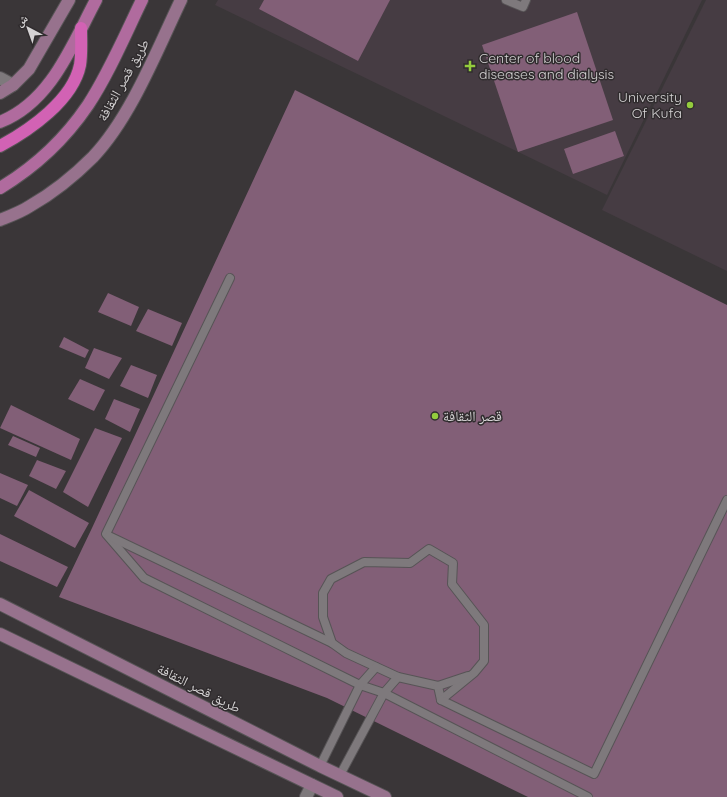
<svg xmlns="http://www.w3.org/2000/svg" width="727" height="797" viewBox="0 0 727 797" font-family="Quicksand,'Noto Naskh Arabic',sans-serif">
<style>
.built{fill:#463c43}
.building{fill:#825f77}
.lines{fill:none;stroke-linecap:round;stroke-linejoin:round}
.lane-casing{stroke:#575456;stroke-width:10}
.street-casing{stroke:#575456;stroke-width:14}
.secondary-casing{stroke:#575456;stroke-width:14}
.primary-casing{stroke:#575456;stroke-width:14}
.highway-casing{stroke:#575456;stroke-width:14}
.lane{stroke:#7e797c;stroke-width:8}
.street{stroke:#7e797c;stroke-width:12}
.secondary{stroke:#97728d;stroke-width:12}
.primary{stroke:#b06b9e;stroke-width:12}
.highway{stroke:#d262b4;stroke-width:12}
.poi-dot{fill:#94cc3d;stroke:#302c2e;stroke-width:1.5}
.labels{text-anchor:middle;dominant-baseline:central;stroke-width:3;stroke-linejoin:round;paint-order:stroke}
.poi-label{font-size:14px;fill:#d5d3d4;stroke:#302c2e;text-anchor:start}
.street-label{font-size:14px;fill:#d5d3d4;stroke:#302c2e}
</style>
<rect width="100%" height="100%" fill="#3a3638"/>
<!-- built -->
<g class="built">
<polygon points="218,0 702,0 607,195 215,5"/>
<polygon points="706,0 727,0 727,271 602,210"/>
</g>
<!-- building -->
<g class="building">
<polygon points="264,0 390,0 358,61 259,9"/>
<polygon points="577,12 613,120 518,152 482,45"/>
<polygon points="295,90 727,305 727,797 528,797 327,698 59,597 92,528"/>
<polygon points="615,131 624,156 573,174 564,149"/>
<polygon points="108,293 139,307 131,326 98,312"/>
<polygon points="148,309 182,323 172,346 136,331"/>
<polygon points="64,337 89,350 85,358 59,347"/>
<polygon points="94,348 122,358 109,379 85,368"/>
<polygon points="131,365 157,375 148,398 120,386"/>
<polygon points="80,379 105,390 94,411 68,399"/>
<polygon points="114,399 140,409 130,432 105,419"/>
<polygon points="11,405 80,439 71,460 0,428"/>
<polygon points="95,428 122,438 88,507 63,492"/>
<polygon points="13,436 40,448 36,457 8,445"/>
<polygon points="37,460 66,471 56,489 29,476"/>
<polygon points="0,473 28,485 17,506 0,498"/>
<polygon points="29,490 89,523 75,548 14,516"/>
<polygon points="0,534 68,567 57,587 0,561"/>
</g>
<g class="lines">
<defs>
<g id="lane">
<polyline points="506,0 523,7 526,0"/>
<polyline points="230,278 106,534 144,578 360,685 384,693 588,797"/>
<polyline points="109,536 332,643"/>
<polygon points="429,549 453,563 452,584 484,625 484,661 474,673 441,700 438,686 398,677 346,653 332,643 323,617 323,593 331,579 364,562 410,563"/>
<polyline points="438,686 468,676"/>
<polyline points="441,700 594,774 727,500"/>
<polyline points="320,766 360,685 376,667"/>
<polyline points="340,775 384,693 398,677"/>
</g>
<g id="street">
<polyline points="0,78 13,85"/>
<polyline points="306,797 312,785"/>
</g>
<g id="secondary">
<polyline points="0,93 13,85 29,69 69,0"/>
<path d="M0,220C10,216 21,212 30,206C53,193 75,175 93,157C131,117 157,50 181,0"/>
<polyline points="0,604 320,766 385,797"/>
<polyline points="0,634 337,797"/>
</g>
<g id="primary">
<path d="M0,122C51,102 72,45 96,0"/>
<path d="M0,188C35,167 65,139 88,105C109,73 125,35 142,0"/>
</g>
<path id="highway" d="M0,146C30,130 73,100 80,65C82,53 81,40 81,28"/>
</defs>
<!-- lane casing -->
<use href="#lane" class="lane-casing"/>
<!-- street casing -->
<use href="#street" class="street-casing"/>
<!-- secondary casing -->
<use href="#secondary" class="secondary-casing"/>
<!-- primary casing -->
<use href="#primary" class="primary-casing"/>
<!-- highway casing -->
<use href="#highway" class="highway-casing"/>
<!-- lane -->
<use href="#lane" class="lane"/>
<!-- street -->
<use href="#street" class="street"/>
<!-- secondary -->
<use href="#secondary" class="secondary"/>
<!-- primary -->
<use href="#primary" class="primary"/>
<!-- highway -->
<use href="#highway" class="highway"/>
</g>
<!-- markers -->
<g class="poi-dot">
<path d="M468 60h4v4h4v4h-4v4h-4v-4h-4v-4h4z"/>
<circle cx="690" cy="105" r="4"/>
<circle cx="435" cy="416" r="4"/>
</g>
<g class="labels">
<!-- poi labels -->
<g class="poi-label">
<text x="479" y="58">Center of blood<tspan x="479" dy="16">diseases and dialysis</tspan></text>
<text x="682" y="97" text-anchor="end">University<tspan x="682" dy="16">Of Kufa</tspan></text>
<text x="443" y="416">قصر الثقافة</text>
</g>
<!-- street labels -->
<g class="street-label">
<text transform="translate(123 80) rotate(-61)">طريق قصر الثقافة</text>
<text transform="translate(199 688) rotate(27)">طريق قصر الثقافة</text>
</g>
</g>
<!-- north arrow -->
<g transform="translate(28 28) rotate(319)" stroke="#302c2e" stroke-width="3" paint-order="stroke">
<path d="M0-3L7 15L0 10L-7 15Z" fill="#d5d3d4"/>
<text y="-6" font-size="11" font-weight="bold" text-anchor="middle" fill="#d5d3d4">ش</text>
</g>
</svg>
